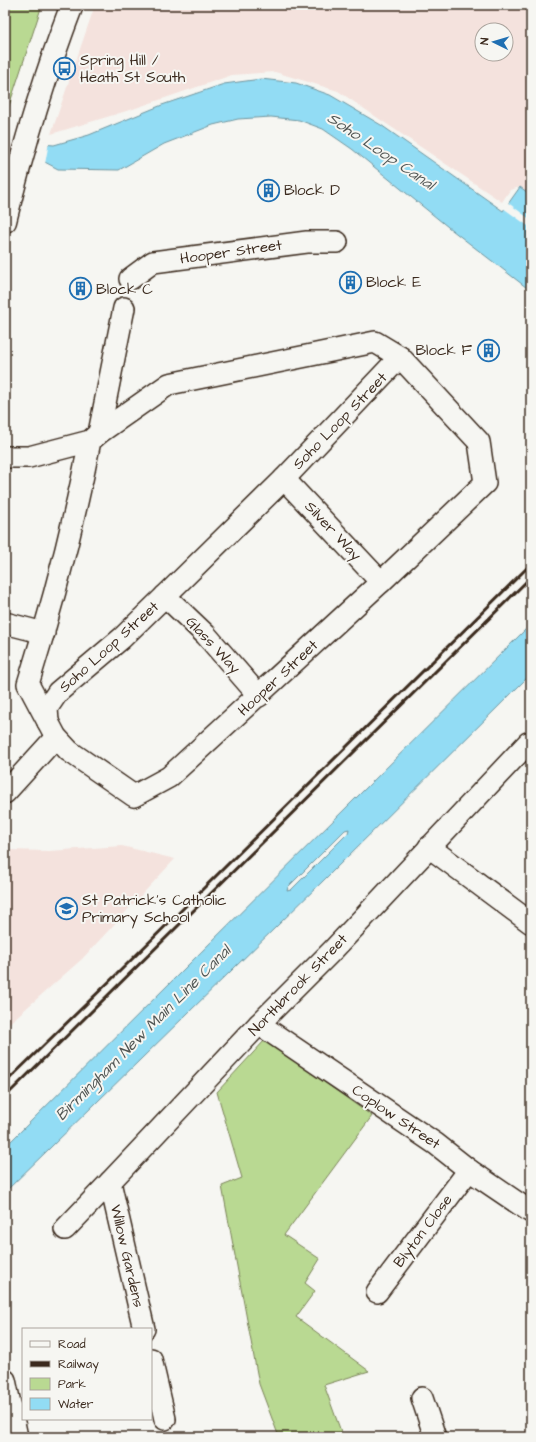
<svg xmlns="http://www.w3.org/2000/svg" width="536" height="1442" viewBox="0 0 536 1442" font-family="'Architects Daughter',sans-serif">
<style>
.built{fill:#f4e2dd;fill-rule:evenodd}
.green{fill:#b9d992;stroke:#7a8258}
.water{fill:#92dcf4;stroke:#6f959e;fill-rule:evenodd}
.pier{fill:#f6f6f2}
.lines{fill:none;stroke-linecap:round;stroke-linejoin:round}
.minor-casing{stroke:#3b2a1e;stroke-width:24}
.major-casing{stroke:#3b2a1e;stroke-width:25}
.minor{stroke:#f6f6f2;stroke-width:21}
.major{stroke:#f6f6f2;stroke-width:22}
.rail{stroke:#3b2a1e;stroke-width:3}
.labels{text-anchor:middle;dominant-baseline:central;stroke-width:4;stroke-linejoin:round;paint-order:stroke}
.poi-label{font-size:15px;fill:#3b2a1e;stroke:#f6f6f2;text-anchor:start}
.street-label{font-size:15px;fill:#3b2a1e;stroke:#f6f6f2}
.water-label{font-size:16px;font-style:italic;fill:#515654;stroke:#f6f6f2}
</style>
<rect width="100%" height="100%" fill="#f6f6f2"/>
<filter id="ink" filterUnits="userSpaceOnUse"><feTurbulence type="fractalNoise" baseFrequency=".025" numOctaves="2"/><feDisplacementMap in="SourceGraphic" scale="8" xChannelSelector="R" yChannelSelector="G"/><feConvolveMatrix kernelMatrix="1 2 1 2 8 2 1 2 1" color-interpolation-filters="sRGB"/></filter>
<g filter="url(#ink)">
<!-- built -->
<g class="built">
<path d="M95,5H531V195L520,187L510,190L502,202L338,91L275,72L232,75L133,109L51,134ZM482,30H506V54H482Z"/>
<polygon points="122,846 175,859 82,959 5,1027 5,850 49,851"/>
</g>
<!-- green -->
<g class="green">
<polygon points="5,5 42,5 5,118"/>
<polygon points="265,1040 372,1116 284,1235 320,1259 305,1283 315,1291 296,1317 369,1371 324,1385 343,1437 279,1437 259,1384 222,1186 242,1178 217,1092"/>
</g>
<!-- water -->
<g class="water">
<polygon points="261,79 296,83 330,95 381,125 503,211 520,187 531,195 531,291 448,227 352,149 323,129 299,120 271,117 238,119 213,125 164,144 119,170 58,169 5,141 54,145 89,135 162,105 224,84"/>
<path d="M531,624V674L323,881L5,1192V1147ZM349,829L348,833L291,890L287,891L288,887L345,830Z"/>
</g>
<!-- pier -->
<g class="pier">
<polygon points="5,139 49,142 45,164 5,158"/>
<polygon points="507,202 531,220 531,228 503,208"/>
</g>
<g class="lines">
<defs>
<g id="minor">
<polyline points="130,279 153,262 307,242 337,242"/>
<polyline points="99,433 124,308"/>
<path d="M5,457H29L90,441L99,433L169,384L375,342L400,357L479,442L485,483L381,582L169,777L134,796L69,751L56,737L28,684C53,604 74,523 90,441"/>
<polyline points="284,479 381,582"/>
<polyline points="165,596 206,635 259,696"/>
<polyline points="5,623 44,633"/>
<polyline points="48,722 47,708 58,692 122,638 165,596 284,479 400,357"/>
<polyline points="5,793 56,737"/>
<polyline points="429,847 531,923"/>
<polyline points="259,1024 436,1144 469,1170 531,1212"/>
<polyline points="110,1182 144,1329"/>
<polyline points="65,1229 110,1182 259,1024 333,950 528,743 531,742"/>
<polyline points="377,1292 469,1170"/>
<polyline points="151,1359 165,1419"/>
<polyline points="5,1380 17,1437"/>
<polyline points="422,1398 435,1437"/>
</g>
<path id="major" d="M5,221C23,148 45,75 72,5"/>
</defs>
<!-- minor casing -->
<use href="#minor" class="minor-casing"/>
<!-- major casing -->
<use href="#major" class="major-casing"/>
<!-- minor -->
<use href="#minor" class="minor"/>
<!-- major -->
<use href="#major" class="major"/>
<!-- rail -->
<g class="rail">
<polyline points="5,1083 118,973 531,564"/>
<polyline points="5,1097 531,577"/>
</g>
</g>
</g>
<!-- icons -->
<defs>
<symbol id="bus-ring" viewBox="-11 -11 22 22"><circle r="9.5" fill="#f6f6f2" stroke="#1f6fb2" stroke-width="1.5"/><path d="M-5-6H5V4H4V6H2V4H-2V6H-4V4H-5ZM-3.5-4V0h7V-4ZM-3.5 1.2v1.5H-2V1.2ZM2 1.2v1.5H3.5V1.2Z" fill="#1f6fb2"/></symbol>
<symbol id="building-ring" viewBox="-11 -11 22 22"><circle r="9.5" fill="#f6f6f2" stroke="#1f6fb2" stroke-width="1.5"/><path d="M-4-6H4V6H1V3H-1V6H-4ZM-2.5-4.3h1.7v1.8h-1.7ZM.8-4.3h1.7v1.8H.8ZM-2.5-1h1.7V.8h-1.7ZM.8-1h1.7V.8H.8Z" fill="#1f6fb2"/></symbol>
<symbol id="school-ring" viewBox="-11 -11 22 22"><circle r="9.5" fill="#f6f6f2" stroke="#1f6fb2" stroke-width="1.5"/><path d="M0-5L7-2L0 1L-7-2ZM-4 1L0 2.5L4 1V4Q0 6-4 4Z" fill="#1f6fb2"/></symbol>
</defs>
<g fill-rule="evenodd">
<use href="#bus-ring" x="52" y="56" width="25" height="25"/>
<use href="#building-ring" x="256" y="178" width="25" height="25"/>
<use href="#building-ring" x="338" y="270" width="25" height="25"/>
<use href="#building-ring" x="68" y="276" width="25" height="25"/>
<use href="#building-ring" x="476" y="338" width="25" height="25"/>
<use href="#school-ring" x="54" y="896" width="25" height="25"/>
</g>
<g class="labels">
<!-- poi labels -->
<g class="poi-label">
<text x="80" y="60">Spring Hill /<tspan x="80" dy="17">Heath St South</tspan></text>
<text x="284" y="190">Block D</text>
<text x="366" y="282">Block E</text>
<text x="96" y="289">Block C</text>
<text x="472" y="350" text-anchor="end">Block F</text>
<text x="82" y="900">St Patrick's Catholic<tspan x="82" dy="17">Primary School</tspan></text>
</g>
<!-- street labels -->
<g class="street-label">
<text transform="translate(231 252) rotate(-8)">Hooper Street</text>
<text transform="translate(340 421) rotate(-46)">Soho Loop Street</text>
<text transform="translate(333 531) rotate(47)">Silver Way</text>
<text transform="translate(213 645) rotate(47)">Glass Way</text>
<text transform="translate(109 647) rotate(-42)">Soho Loop Street</text>
<text transform="translate(278 678) rotate(-43)">Hooper Street</text>
<text transform="translate(298 985) rotate(-46)">Northbrook Street</text>
<text transform="translate(396 1117) rotate(34)">Coplow Street</text>
<text transform="translate(423 1231) rotate(-53)">Blyton Close</text>
<text transform="translate(127 1256) rotate(77)">Willow Gardens</text>
</g>
<!-- water labels -->
<g class="water-label">
<text transform="translate(381 151) rotate(34)">Soho Loop Canal</text>
<text transform="translate(143 1033) rotate(-45)">Birmingham New Main Line Canal</text>
</g>
</g>
<!-- margin -->
<rect width="536" height="1442" fill="none" stroke="#f6f6f2" stroke-width="20"/>
<rect x="10" y="10" width="516" height="1422" fill="none" stroke="#3b2a1e" stroke-width="1.5" filter="url(#ink)"/>
<!-- legend -->
<rect x="22" y="1328" width="130" height="92" fill="#f6f6f2" stroke="#aba49d"/>
<rect x="30" y="1341" width="20" height="6" fill="#f6f6f2" stroke="#aba49d"/>
<text x="58" y="1348" font-size="12" fill="#3b2a1e">Road</text>
<rect x="30" y="1361" width="20" height="6" fill="#3b2a1e" stroke="#aba49d"/>
<text x="58" y="1368" font-size="12" fill="#3b2a1e">Railway</text>
<rect x="30" y="1378" width="20" height="12" fill="#b9d992" stroke="#aba49d"/>
<text x="58" y="1388" font-size="12" fill="#3b2a1e">Park</text>
<rect x="30" y="1398" width="20" height="12" fill="#92dcf4" stroke="#aba49d"/>
<text x="58" y="1408" font-size="12" fill="#3b2a1e">Water</text>
<!-- north arrow -->
<g transform="translate(494 42) rotate(275)"><circle r="19" fill="#f6f6f2" stroke="#aba49d"/>
<path d="M0-3L7 15L0 10L-7 15Z" fill="#1f6fb2"/>
<text y="-6" font-size="11" font-weight="bold" text-anchor="middle" fill="#3b2a1e">N</text>
</g>
</svg>
